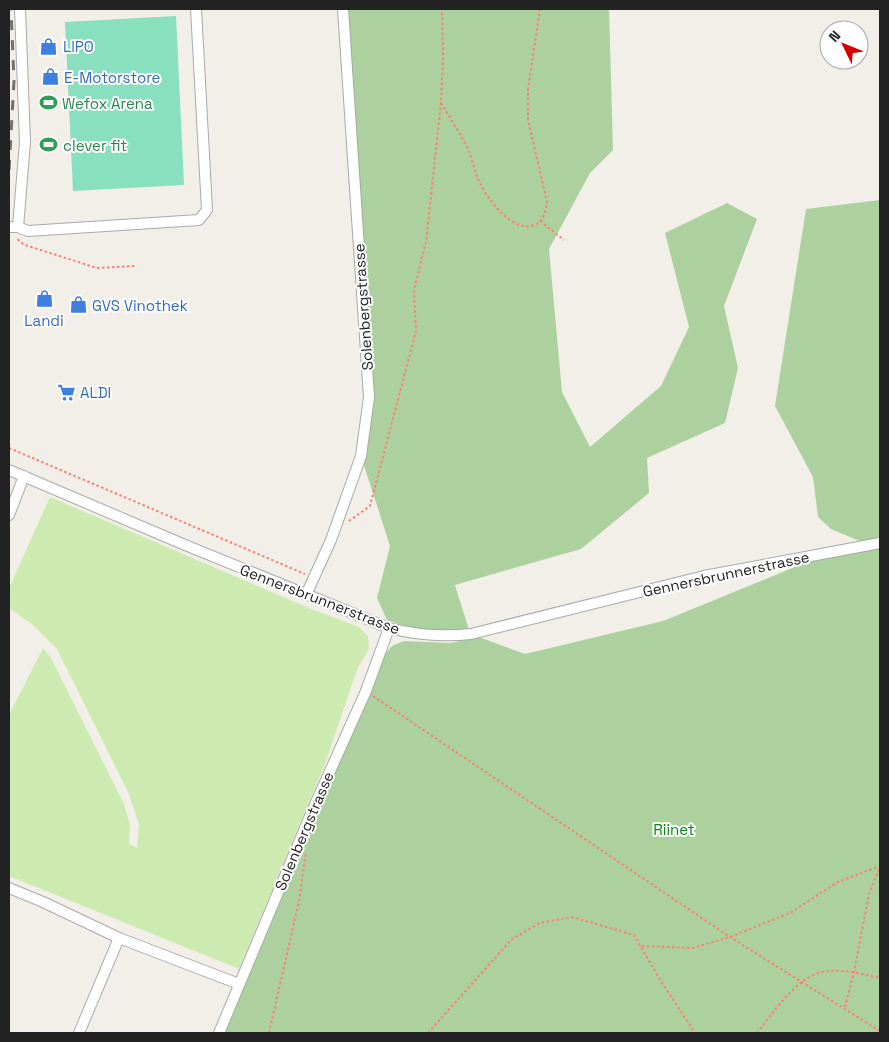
<svg xmlns="http://www.w3.org/2000/svg" width="889" height="1042" viewBox="0 0 889 1042" font-family="'Space Grotesk',sans-serif">
<style>
.grass{fill:#cdebb0}
.forest{fill:#add19e}
.pitch{fill:#88e0be}
.lines{fill:none;stroke-linecap:round;stroke-linejoin:round}
.minor-casing{stroke:#a9a9a9;stroke-width:12}
.path{stroke:#fa8072;stroke-width:2;stroke-dasharray:2.5 2.5;stroke-linecap:butt}
.minor{stroke:#fff;stroke-width:10}
.rail{stroke:#707070;stroke-width:3;stroke-dasharray:10 10;stroke-linecap:butt}
.labels{text-anchor:middle;dominant-baseline:central;stroke-width:4;stroke-linejoin:round;paint-order:stroke}
.shop-label{font-size:15px;fill:#366cbe;stroke:#fff;text-anchor:start}
.leisure-label{font-size:15px;fill:#27864d;stroke:#fff;text-anchor:start}
.street-label{font-size:15px;fill:#222;stroke:#fff}
.park-label{font-size:15px;fill:#0c8416;stroke:#fff}
</style>
<rect width="100%" height="100%" fill="#f2efe9"/>
<!-- grass -->
<polygon class="grass" points="50,497 309,608 359,627 368,636 369,649 358,667 325,764 239,969 9,876 9,715 43,648 51,658 124,804 130,825 129,844 137,848 139,825 129,794 57,649 32,624 9,608 9,588"/>
<!-- forest -->
<g class="forest">
<path d="M343,9H609L613,150L590,173L549,249L562,392L590,447L661,386L689,327L665,233L727,203L757,219L724,306L738,368L725,423L647,458L649,493L581,549L455,585L469,630C440,632 414,630 387,620L377,598L390,546L361,456L369,397Z"/>
<polygon points="880,200 880,537 862,542 831,529 818,517 813,477 775,406 806,209"/>
<polygon points="880,548 880,1033 219,1033 379,654 384,655 392,646 404,641 451,643 479,637 525,654 663,621 812,560"/>
</g>
<!-- pitch -->
<polygon class="pitch" points="176,16 184,185 73,191 65,22"/>
<g class="lines">
<defs>
<g id="minor">
<polyline points="9,227 18,227 28,231 199,220 207,210 196,9"/>
<polyline points="18,227 25,142 20,9"/>
<path d="M9,470L185,545L389,628C416,635 443,637 471,634L704,576L880,543"/>
<polyline points="9,515 24,476"/>
<polyline points="306,595 331,540 361,456 369,397 343,9"/>
<polyline points="9,888 43,902 119,938 239,984"/>
<polyline points="79,1033 119,938"/>
<polyline points="219,1033 313,809 366,691 389,628"/>
</g>
</defs>
<!-- minor casing -->
<use href="#minor" class="minor-casing"/>
<!-- path -->
<g class="path">
<path d="M441,103C450,117 459,132 467,147C473,158 474,172 480,183C488,200 511,230 531,226C544,223 545,213 547,202L528,120V89L540,9"/>
<polyline points="540,221 564,240"/>
<polyline points="18,239 20,242 25,245 97,268 135,266"/>
<polyline points="9,448 305,574"/>
<polyline points="349,521 370,506 416,331 414,290 426,242 441,103 443,58 442,9"/>
<polyline points="373,696 730,937 880,1031"/>
<polyline points="642,946 692,948 730,937 790,913 838,882 880,866"/>
<polyline points="845,1007 854,972 869,894 880,867"/>
<polyline points="269,1033 299,901 306,852"/>
<polyline points="428,1033 512,939 540,923 572,917 634,935 659,978 695,1033"/>
<path d="M757,1033C772,1014 797,977 822,972C840,968 863,974 880,978"/>
</g>
<!-- minor -->
<use href="#minor" class="minor"/>
<!-- rail -->
<polyline class="rail" points="9,170 14,81 11,9"/>
</g>
<!-- icons -->
<defs>
<symbol id="shop-bare" viewBox="-9 -9 18 18"><path d="M-5-2.5h2.3a2.7 3.5 0 0 1 5.4 0H5L5.5 6h-11ZM-1.5-2.5h3a1.5 2.3 0 0 0-3 0Z" fill="#3f7fe0" stroke="#fff" stroke-width="2.5" paint-order="stroke"/></symbol>
<symbol id="stadium-bare" viewBox="-9 -9 18 18"><path d="M0-5a6.5 5 0 1 0 0 10a6.5 5 0 1 0 0-10ZM-3.5-1.8h7v3.6h-7Z" fill="#2e9e5b" stroke="#fff" stroke-width="2.5" paint-order="stroke"/></symbol>
<symbol id="supermarket-bare" viewBox="-9 -9 18 18"><path d="M-6-5.5h2.5l.6 2H6L4.5 2H-2.5L-4.4-4H-6ZM-1.5 3.2a1.3 1.3 0 1 0 .1 0ZM3 3.2a1.3 1.3 0 1 0 .1 0Z" fill="#3f7fe0" stroke="#fff" stroke-width="2.5" paint-order="stroke"/></symbol>
</defs>
<g fill-rule="evenodd">
<use href="#shop-bare" x="36" y="34" width="25" height="25"/>
<use href="#shop-bare" x="38" y="64" width="25" height="25"/>
<use href="#stadium-bare" x="36" y="90" width="25" height="25"/>
<use href="#stadium-bare" x="36" y="132" width="25" height="25"/>
<use href="#shop-bare" x="32" y="286" width="25" height="25"/>
<use href="#shop-bare" x="66" y="292" width="25" height="25"/>
<use href="#supermarket-bare" x="54" y="380" width="25" height="25"/>
</g>
<g class="labels">
<!-- shop labels -->
<g class="shop-label">
<text x="63" y="46">LIPO</text>
<text x="64" y="77">E-Motorstore</text>
<text x="92" y="305">GVS Vinothek</text>
<text x="44" y="320" text-anchor="middle">Landi</text>
<text x="80" y="392">ALDI</text>
</g>
<!-- leisure labels -->
<g class="leisure-label">
<text x="62" y="103">Wefox Arena</text>
<text x="63" y="145">clever fit</text>
</g>
<!-- street labels -->
<g class="street-label">
<text transform="translate(363 307) rotate(-94)">Solenbergstrasse</text>
<text transform="translate(726 574) rotate(-12)">Gennersbrunnerstrasse</text>
<text transform="translate(320 599) rotate(21)">Gennersbrunnerstrasse</text>
<text transform="translate(304 831) rotate(-67)">Solenbergstrasse</text>
</g>
<!-- park labels -->
<g class="park-label">
<text x="674" y="829">Riinet</text>
</g>
</g>
<!-- border -->
<rect width="889" height="1042" fill="none" stroke="#222222" stroke-width="20"/>
<!-- north arrow -->
<g transform="translate(844 45) rotate(313)"><circle r="24" fill="#ffffff" stroke="#a7a7a7"/>
<path d="M0-4L9 19L0 12L-9 19Z" fill="#d40000"/>
<text y="-8" font-size="14" font-weight="bold" text-anchor="middle" fill="#222222">N</text>
</g>
</svg>
